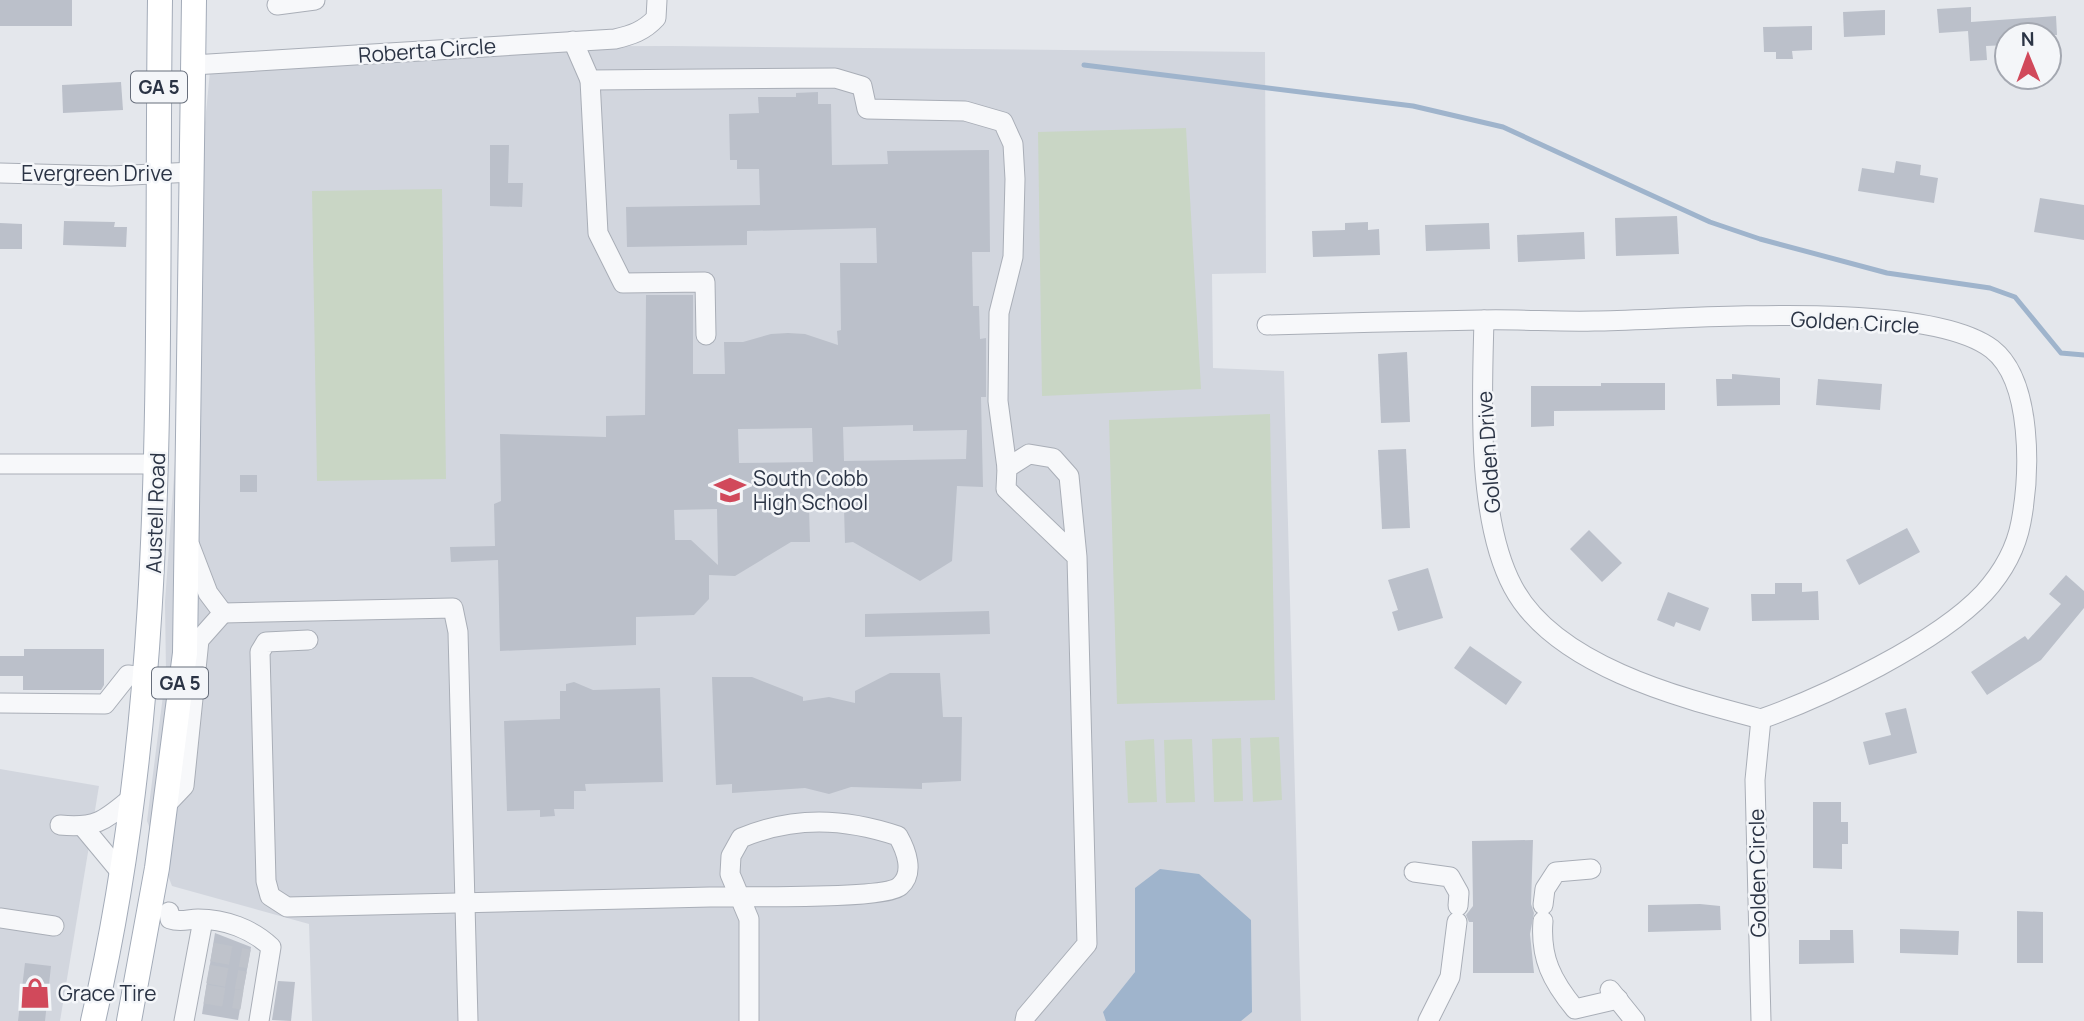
<svg xmlns="http://www.w3.org/2000/svg" width="2084" height="1021" viewBox="0 0 2084 1021" font-family="Manrope,sans-serif">
<style>
.built{fill:#d2d6de}
.green{fill:#c9d6c5}
.water{fill:#9fb4cc}
.lines{fill:none;stroke-linecap:round;stroke-linejoin:round}
.stream{stroke:#9fb4cc;stroke-width:5}
.building{fill:#bbc0ca;fill-rule:evenodd}
.minor-tunnel{stroke:#bfc3cb;stroke-width:19;stroke-dasharray:19 10;stroke-linecap:butt}
.minor-casing{stroke:#a9aeb7;stroke-width:21}
.major-casing{stroke:#a3abb8;stroke-width:26}
.minor{stroke:#f7f8fa;stroke-width:19}
.major{stroke:#fff;stroke-width:24}
.labels{text-anchor:middle;dominant-baseline:central;stroke-width:5;stroke-linejoin:round;paint-order:stroke}
.shield{fill:#f4f6f9;stroke:#676e7b;stroke-width:2}
.shield-label{font-size:19px;font-weight:bold;fill:#2b3445}
.street-label{font-size:21px;fill:#2b3445;stroke:#f4f6f9}
.poi-label{font-size:21px;fill:#2b3445;stroke:#f4f6f9;text-anchor:start}
</style>
<rect width="100%" height="100%" fill="#e4e7ec"/>
<!-- built -->
<g class="built">
<polygon points="671,46 1265,52 1266,273 1212,274 1213,368 1284,371 1301,1021 312,1021 309,924 172,886 147,821 166,672 165,602 183,349 211,61 407,47"/>
<polygon points="0,769 99,786 60,1021 0,1021"/>
</g>
<!-- green -->
<g class="green">
<polygon points="1186,128 1201,389 1042,396 1038,132"/>
<polygon points="442,189 446,479 317,481 312,191"/>
<polygon points="1270,414 1275,700 1117,704 1109,420"/>
<polygon points="1279,737 1282,800 1253,802 1250,738"/>
<polygon points="1241,738 1243,801 1214,802 1212,739"/>
<polygon points="1154,739 1157,802 1128,803 1125,741"/>
<polygon points="1192,739 1195,802 1166,803 1164,740"/>
</g>
<!-- water -->
<polygon class="water" points="1160,869 1199,874 1251,920 1252,1012 1241,1021 1106,1021 1103,1012 1135,972 1135,888"/>
<g class="lines">
<!-- stream -->
<polyline class="stream" points="1084,65 1413,106 1503,127 1710,222 1760,239 1887,273 1990,288 2015,297 2061,353 2084,355"/>
</g>
<!-- building -->
<g class="building">
<rect x="0" y="0" width="72" height="26"/>
<polygon points="1971,7 1971,22 2056,16 2057,35 2007,35 2007,45 1986,46 1987,60 1970,61 1968,31 1939,33 1937,9"/>
<polygon points="1885,10 1885,35 1844,37 1843,12"/>
<polygon points="1812,26 1812,50 1792,51 1793,59 1776,59 1776,52 1764,52 1763,27"/>
<polygon points="121,82 123,110 63,113 62,85"/>
<path d="M818,92V104H831L832,165L888,164L887,151L989,150L990,252H972L973,306H979L980,339L986,338V397H981L983,487L957,486L952,561L920,581L853,542L845,543L844,508H809L810,542H791L735,576L709,575V599L694,615L636,617V645L500,651L498,560L451,562L450,547L495,546L494,504L501,501L500,434L606,437V416L645,415L646,295H693V374H725L724,342H743L771,334L788,333L805,334L838,345L837,331L841,330L840,263H877L876,228L747,231V245L627,247L626,207L760,205L759,169H737V160H730L729,114L759,113L758,97H796V93ZM913,425V431L967,430L966,459L844,461L843,427ZM812,428L813,462L739,463L738,429ZM717,509L718,565L691,540H675L674,510Z"/>
<polygon points="490,145 509,145 508,183 523,183 522,207 490,206"/>
<polygon points="1896,161 1921,165 1920,175 1938,178 1934,203 1858,191 1862,168 1894,173"/>
<polygon points="2040,198 2084,205 2084,240 2034,232"/>
<polygon points="1677,216 1679,254 1616,256 1615,218"/>
<polygon points="64,221 115,222 114,227 127,227 126,247 63,245"/>
<polygon points="1368,222 1368,230 1379,229 1380,255 1313,257 1312,231 1345,230 1345,223"/>
<polygon points="0,223 22,224 22,249 0,249"/>
<polygon points="1489,223 1490,249 1426,251 1425,225"/>
<polygon points="1584,232 1585,259 1518,262 1517,235"/>
<polygon points="1407,352 1410,422 1381,423 1378,354"/>
<polygon points="1732,374 1780,378 1780,405 1717,406 1716,379 1732,379"/>
<polygon points="1818,379 1882,384 1880,410 1816,405"/>
<polygon points="1601,383 1665,383 1665,410 1554,411 1554,426 1531,427 1531,386 1601,386"/>
<polygon points="1406,449 1410,528 1382,529 1378,450"/>
<rect x="240" y="475" width="17" height="17"/>
<polygon points="1907,528 1920,552 1859,585 1846,560"/>
<polygon points="1589,530 1622,563 1602,582 1570,549"/>
<polygon points="1428,568 1443,618 1398,631 1392,612 1398,610 1388,580"/>
<polygon points="2066,575 2084,591 2084,608 2041,660 1987,695 1971,672 2025,636 2028,640 2061,604 2049,594"/>
<polygon points="1775,583 1802,583 1802,592 1818,591 1819,620 1752,621 1751,594 1775,594"/>
<polygon points="1668,592 1709,608 1700,631 1676,622 1674,627 1657,620"/>
<polygon points="989,611 990,634 865,637 865,614"/>
<polygon points="1470,646 1522,682 1506,705 1454,668"/>
<polygon points="24,649 104,649 104,685 101,690 23,690 23,676 0,676 0,656 24,656"/>
<polygon points="890,673 940,673 943,717 962,717 961,781 922,783 922,789 851,787 829,794 805,788 732,793 732,784 716,785 712,677 752,677 803,697 803,701 829,697 855,703 855,691"/>
<polygon points="574,682 593,690 660,688 663,782 585,784 586,791 574,791 574,809 554,809 555,816 540,817 540,810 507,811 504,721 560,719 560,691 566,691 566,684"/>
<polygon points="1906,708 1917,753 1869,765 1863,742 1891,735 1885,713"/>
<polygon points="1813,802 1841,802 1841,822 1848,822 1848,844 1842,844 1842,869 1813,868"/>
<polygon points="1533,840 1531,904 1534,913 1530,934 1534,973 1473,973 1473,922 1469,922 1466,915 1473,906 1472,841"/>
<polygon points="1700,904 1720,906 1721,930 1648,932 1648,905"/>
<polygon points="2017,911 2043,912 2043,963 2017,963"/>
<polygon points="1900,929 1959,931 1958,955 1900,953"/>
<polygon points="1830,930 1853,930 1854,963 1799,964 1799,940 1830,940"/>
<polygon points="215,933 251,947 238,1020 202,1014"/>
<polygon points="25,963 51,966 45,1021 18,1021"/>
<polygon points="278,981 295,982 291,1021 272,1020"/>
</g>
<g class="lines">
<!-- minor-tunnel -->
<g class="minor-tunnel">
<polyline points="212,952 249,959"/>
<polyline points="208,974 245,981"/>
<polyline points="205,994 242,1000"/>
</g>
<defs>
<g id="minor">
<polyline points="277,5 315,0"/>
<polyline points="573,41 590,80 835,78 862,86 867,109 965,111 1003,122 1013,144 1015,179 1013,257 999,313 998,401 1007,468"/>
<path d="M193,65L615,39C632,35 644,31 656,18L657,0"/>
<polyline points="590,80 598,233 623,283 705,282 706,335"/>
<polyline points="0,173 111,176 193,172"/>
<path d="M1484,320C1482,397 1476,518 1513,587C1555,666 1681,698 1761,719"/>
<path d="M1267,325C1338,323 1410,321 1481,320C1519,319 1557,322 1594,321C1683,320 1925,298 1992,349C2033,381 2030,474 2021,522C2016,549 2003,572 1984,593C1937,643 1826,696 1761,719"/>
<polyline points="0,464 157,464"/>
<polyline points="223,613 453,608 458,632 468,1021"/>
<path d="M308,640L266,642L260,652L266,881L270,896L287,907L710,897C740,896 885,900 900,886C915,873 906,850 898,836C844,818 794,816 741,838L731,856L730,874L749,919V1021"/>
<polyline points="0,703 105,704 128,675 146,677"/>
<polyline points="165,806 184,786 199,640 223,613 208,593 190,546"/>
<path d="M60,825C98,829 106,819 134,796"/>
<polyline points="84,828 123,875"/>
<polyline points="1414,872 1450,877 1459,893 1458,906"/>
<polyline points="1543,905 1545,889 1556,872 1591,869"/>
<path d="M169,912L170,919C181,923 188,919 198,919C225,919 252,929 271,947L259,1021"/>
<polyline points="0,918 54,926"/>
<path d="M1543,921C1540,958 1552,981 1575,1009L1618,999"/>
<polyline points="1610,990 1635,1021"/>
<polyline points="184,1021 203,920"/>
<polyline points="1025,1021 1026,1016 1087,944 1077,557 1069,476 1053,458 1029,454 1007,468 1006,489 1077,557"/>
<polyline points="1428,1021 1450,977 1457,922"/>
<polyline points="1761,1021 1755,780 1761,719"/>
</g>
<g id="major">
<path d="M93,1021C172,682 155,345 160,0"/>
<polyline points="129,1021 157,868 185,653 194,0"/>
</g>
</defs>
<!-- minor casing -->
<use href="#minor" class="minor-casing"/>
<!-- major casing -->
<use href="#major" class="major-casing"/>
<!-- minor -->
<use href="#minor" class="minor"/>
<!-- major -->
<use href="#major" class="major"/>
</g>
<!-- icons -->
<defs>
<symbol id="school-bare" viewBox="-9 -9 18 18"><path d="M0-5L7-2L0 1L-7-2ZM-4 1L0 2.5L4 1V4Q0 6-4 4Z" fill="#d1495b" stroke="#f4f6f9" stroke-width="2.5" paint-order="stroke"/></symbol>
<symbol id="shop-bare" viewBox="-9 -9 18 18"><path d="M-5-2.5h2.3a2.7 3.5 0 0 1 5.4 0H5L5.5 6h-11ZM-1.5-2.5h3a1.5 2.3 0 0 0-3 0Z" fill="#d1495b" stroke="#f4f6f9" stroke-width="2.5" paint-order="stroke"/></symbol>
</defs>
<g fill-rule="evenodd">
<use href="#school-bare" x="708" y="468" width="44" height="44"/>
<use href="#shop-bare" x="13" y="971" width="44" height="44"/>
</g>
<g class="labels">
<!-- shield labels -->
<g class="shield">
<rect x="131" y="71.5" width="56" height="31" rx="5"/>
<rect x="152" y="667.5" width="56" height="31" rx="5"/>
</g>
<g class="shield-label">
<text x="159" y="87">GA 5</text>
<text x="180" y="683">GA 5</text>
</g>
<!-- street labels -->
<g class="street-label">
<text transform="translate(427 50) rotate(-4)">Roberta Circle</text>
<text x="97" y="173">Evergreen Drive</text>
<text transform="translate(1855 322) rotate(3)">Golden Circle</text>
<text transform="translate(1488 452) rotate(-94)">Golden Drive</text>
<text transform="translate(155 513) rotate(-88)">Austell Road</text>
<text transform="translate(1757 873) rotate(-91)">Golden Circle</text>
</g>
<!-- poi labels -->
<g class="poi-label">
<text x="753" y="478">South Cobb<tspan x="753" dy="24">High School</tspan></text>
<text x="58" y="993">Grace Tire</text>
</g>
</g>
<!-- north arrow -->
<g transform="translate(2028 56) rotate(359)"><circle r="33" fill="#f4f6f9" stroke="#a4a8b1" stroke-width="2"/>
<path d="M0-5L12 26L0 18L-12 26Z" fill="#d1495b"/>
<text y="-10" font-size="19" font-weight="bold" text-anchor="middle" fill="#2b3445">N</text>
</g>
</svg>
